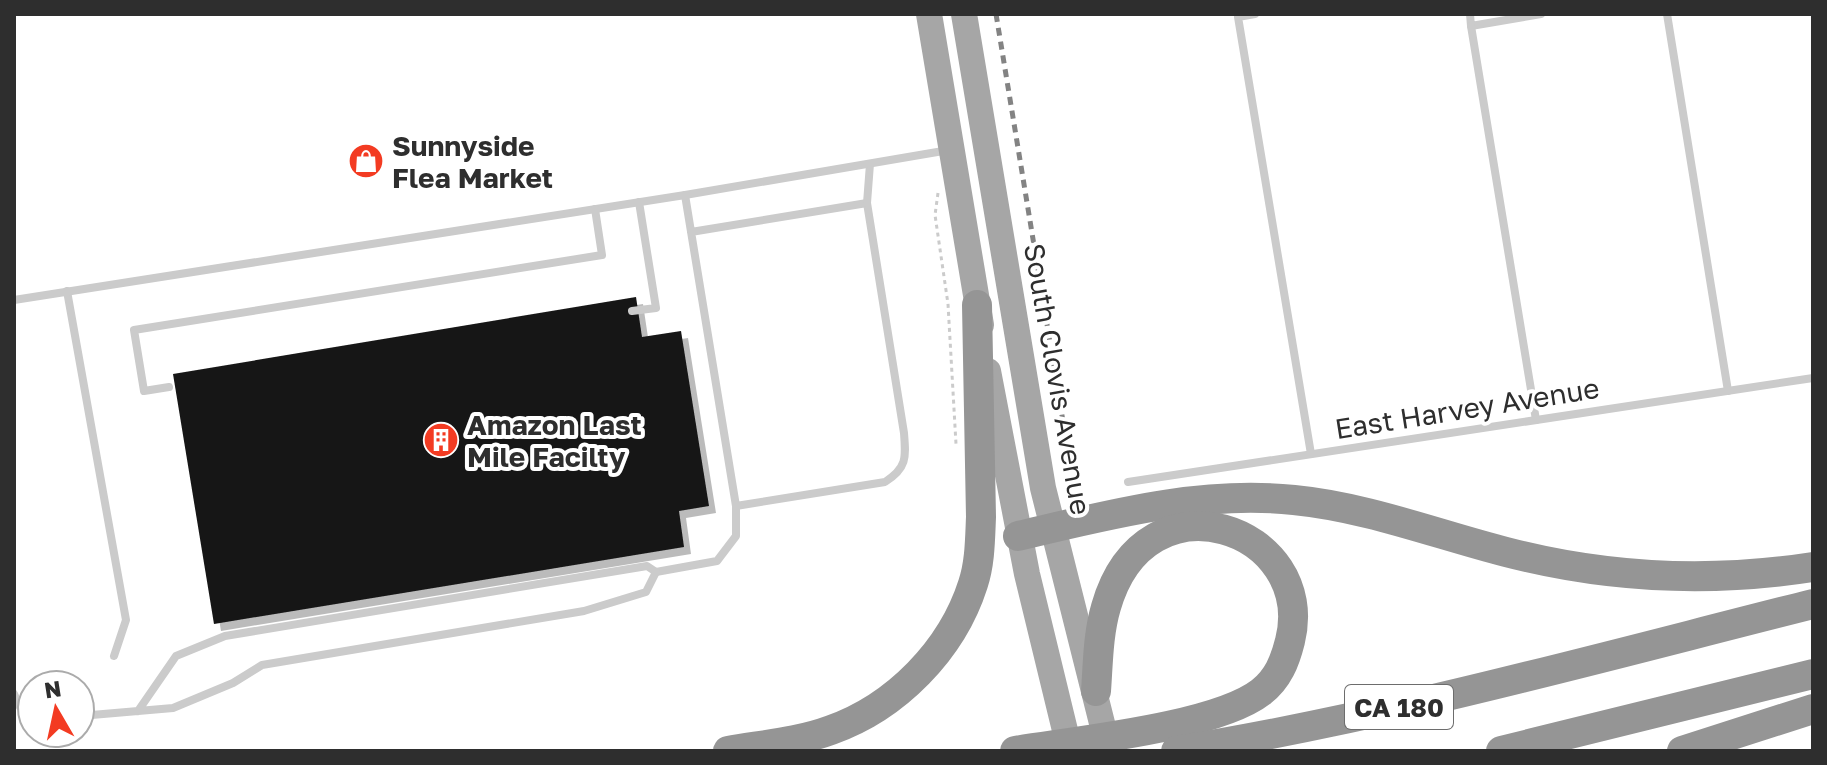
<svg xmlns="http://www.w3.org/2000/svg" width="1827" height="765" viewBox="0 0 1827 765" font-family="'Golos Text',sans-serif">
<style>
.building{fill:#151515;filter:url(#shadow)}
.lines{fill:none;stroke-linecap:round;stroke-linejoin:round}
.path{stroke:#cbcbcb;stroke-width:3;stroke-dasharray:4 4;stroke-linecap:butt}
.lane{stroke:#cbcbcb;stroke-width:8}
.primary{stroke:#a6a6a6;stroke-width:26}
.highway{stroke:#959595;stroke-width:30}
.rail{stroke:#838383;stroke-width:5;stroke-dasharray:8 6;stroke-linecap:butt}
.labels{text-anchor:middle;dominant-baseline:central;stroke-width:8;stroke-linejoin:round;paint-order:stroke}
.shield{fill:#fff;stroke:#6d6d6d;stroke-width:2}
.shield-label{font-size:26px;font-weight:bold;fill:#2e2e2e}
.poi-label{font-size:28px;font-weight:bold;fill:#2e2e2e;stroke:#fff;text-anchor:start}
.street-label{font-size:28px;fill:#2e2e2e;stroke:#fff}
</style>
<defs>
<filter id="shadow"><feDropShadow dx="7" dy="7" stdDeviation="0" flood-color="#0004"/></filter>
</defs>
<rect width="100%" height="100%" fill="#fff"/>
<!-- building -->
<polygon class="building" points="636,297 642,337 681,331 709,506 679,511 684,547 214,624 173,374"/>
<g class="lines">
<!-- path -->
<polyline class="path" points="938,193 935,215 948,304 956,444"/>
<!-- lane -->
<g class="lane">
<polyline points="1255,14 1238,17 1311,454"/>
<polyline points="1470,14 1471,26 1541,14"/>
<polyline points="1667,14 1728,391"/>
<polyline points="1471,26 1536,420"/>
<path d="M685,195L736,506L885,482C907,468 906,458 904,433L867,203L691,232"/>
<polyline points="867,203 870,164"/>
<polyline points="67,291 126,620 114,656"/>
<polyline points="14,300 685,195 949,150"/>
<polyline points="632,311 656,308 639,202"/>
<polyline points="169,387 144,391 134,330 602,255 595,209"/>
<polyline points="1128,482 1813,378"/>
<polyline points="656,572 717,561 736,536 736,506"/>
<polyline points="14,694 20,707 32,714"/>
<polyline points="80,716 173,708 233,683 262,665 584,611 646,592 656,572 647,566 225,636 176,656 138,711"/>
</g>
<!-- primary -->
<g class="primary">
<polyline points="929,14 981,325"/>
<polyline points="964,14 1043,488 1109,751"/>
<polyline points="988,371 1027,574 1070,751"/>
</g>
<!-- highway -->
<g class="highway">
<path d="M1018,536C1108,515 1201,490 1294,500C1366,507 1436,534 1506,552C1606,578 1710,583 1813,567"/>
<path d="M728,751C762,745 799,742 831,730C896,707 952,650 973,584C980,563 980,540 981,517L977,305"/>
<path d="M1015,751C1075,741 1216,727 1261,692C1278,679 1285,661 1290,641C1318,529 1146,467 1106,607C1098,634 1098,664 1096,691"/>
<path d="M1176,751C1391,716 1602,657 1813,604"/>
<polyline points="1501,751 1813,674"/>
<polyline points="1682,751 1813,709"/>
</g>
<!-- rail -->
<polyline class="rail" points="996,14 1069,458"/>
</g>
<!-- icons -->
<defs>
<symbol id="shop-disc" viewBox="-11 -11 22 22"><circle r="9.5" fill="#f33b22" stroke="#fff"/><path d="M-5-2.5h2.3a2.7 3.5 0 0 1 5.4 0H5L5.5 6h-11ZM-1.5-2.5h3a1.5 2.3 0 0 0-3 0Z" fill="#fff"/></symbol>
<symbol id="building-disc" viewBox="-11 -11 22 22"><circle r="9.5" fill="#f33b22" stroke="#fff"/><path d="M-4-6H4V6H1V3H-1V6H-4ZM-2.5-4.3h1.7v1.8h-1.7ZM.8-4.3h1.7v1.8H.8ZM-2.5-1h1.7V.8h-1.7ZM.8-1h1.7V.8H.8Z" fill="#fff"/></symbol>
</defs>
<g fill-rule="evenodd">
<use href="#shop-disc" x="346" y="141" width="40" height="40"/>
<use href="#building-disc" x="421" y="420" width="40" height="40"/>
</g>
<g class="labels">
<!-- shield labels -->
<rect class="shield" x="1345" y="685" width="108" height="44" rx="6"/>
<g class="shield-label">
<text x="1399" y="707">CA 180</text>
</g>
<!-- poi labels -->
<g class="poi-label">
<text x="392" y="145">Sunnyside<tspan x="392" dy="32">Flea Market</tspan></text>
<text x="467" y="424">Amazon Last<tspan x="467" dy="32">Mile Facilty</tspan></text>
</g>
<!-- street labels -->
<g class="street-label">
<text transform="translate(1058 379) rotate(80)">South Clovis Avenue</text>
<text transform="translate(1467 408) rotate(-9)">East Harvey Avenue</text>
</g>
</g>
<!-- border -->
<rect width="1827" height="765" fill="none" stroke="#2e2e2e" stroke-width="32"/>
<!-- north arrow -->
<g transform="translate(56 709) rotate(351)"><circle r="38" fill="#ffffff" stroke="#ababab" stroke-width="2"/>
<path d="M0-6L14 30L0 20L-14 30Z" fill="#f33b22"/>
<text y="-12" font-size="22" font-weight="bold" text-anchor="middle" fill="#2e2e2e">N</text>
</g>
</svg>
